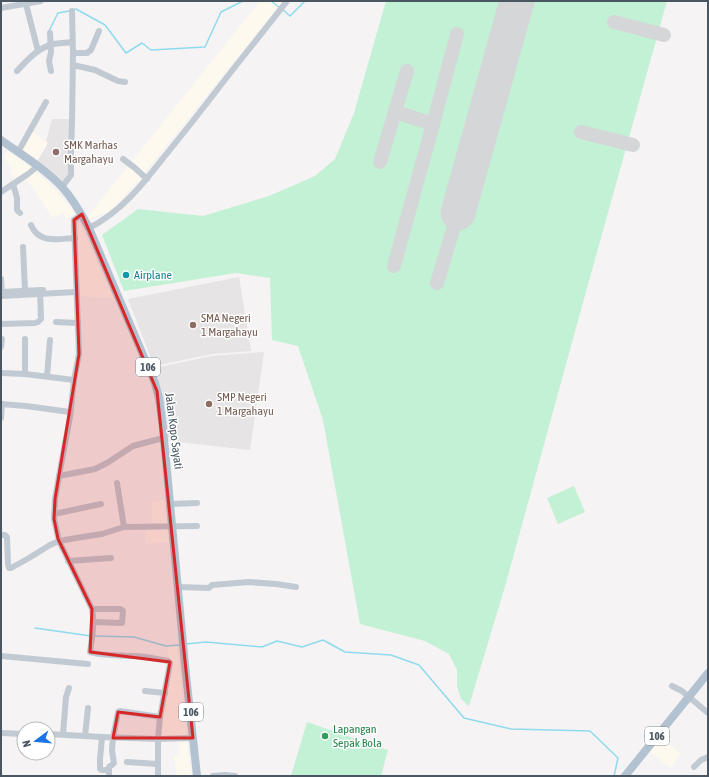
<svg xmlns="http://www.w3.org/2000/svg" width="709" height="777" viewBox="0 0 709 777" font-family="'Asap Condensed',sans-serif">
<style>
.commercial{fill:#fdf9ef}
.education{fill:#e6e4e5}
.green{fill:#c3f1d5}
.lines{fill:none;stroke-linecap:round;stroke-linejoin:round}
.stream{stroke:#90daee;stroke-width:1.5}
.taxiway{stroke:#d5d6d8;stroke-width:14}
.runway{stroke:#d5d6d8;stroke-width:35}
.minor{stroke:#c1cad2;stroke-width:6}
.major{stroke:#b3c2d1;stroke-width:8}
.marked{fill:#d62828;fill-opacity:0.2;stroke:#d62828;stroke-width:3;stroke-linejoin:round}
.education-dot{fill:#8d6e63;stroke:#fff;stroke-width:1.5}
.culture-dot{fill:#0f9aa8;stroke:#fff;stroke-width:1.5}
.leisure-dot{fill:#2e9e5b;stroke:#fff;stroke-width:1.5}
.labels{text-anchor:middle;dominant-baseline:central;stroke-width:3;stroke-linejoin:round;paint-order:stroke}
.shield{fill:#fff;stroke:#808990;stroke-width:1}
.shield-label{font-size:11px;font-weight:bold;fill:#4a5661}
.education-label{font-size:12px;fill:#785e54;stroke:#fff;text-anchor:start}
.culture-label{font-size:12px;fill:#0d838f;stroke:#fff;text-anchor:start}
.street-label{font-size:12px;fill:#4a5661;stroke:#fff}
.leisure-label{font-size:12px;fill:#27864d;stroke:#fff;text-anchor:start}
</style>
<rect width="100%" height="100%" fill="#f5f3f3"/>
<!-- commercial -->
<g class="commercial">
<polygon points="260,1 283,1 135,184 111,211 89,219 88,216"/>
<polygon points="31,130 48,144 36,162 20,150"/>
<polygon points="8,151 32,168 57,191 75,214 67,218 62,213 52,218 34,189 22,176 16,180 9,171 12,168 3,157"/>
<polygon points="78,220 113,298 80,296"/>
<polygon points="151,501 164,501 168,542 145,544 145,527 153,525"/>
<polygon points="177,646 188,753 192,776 177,776 173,756 180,755 178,739 159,738 170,671 168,647"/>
<polygon points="662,738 681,754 671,768 650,752"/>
</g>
<!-- education -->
<g class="education">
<polygon points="52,119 71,119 68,178 64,185 37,162 48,143 46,141"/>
<polygon points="239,277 251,351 212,354 154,366 128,299"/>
<polygon points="264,352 250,450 169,441 155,368 211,356"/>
</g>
<!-- green -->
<g class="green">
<polygon points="386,1 667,1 582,306 506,583 469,706 461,699 457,686 457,670 449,654 425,641 360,624 323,420 298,346 272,340 270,278 236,273 124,291 102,235 138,209 203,216 269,196 315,176 335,159 354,113"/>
<polygon points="574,486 585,512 558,524 547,498"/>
<polygon points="307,722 388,750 381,776 291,776"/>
</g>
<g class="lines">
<!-- stream -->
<g class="stream">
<polyline points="271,1 279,7"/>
<polyline points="282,9 290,16 305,1"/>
<polyline points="73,10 76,9 105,25 126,53 142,43 151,50 205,47 221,12 243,1"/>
<polyline points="49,31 58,13 69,11"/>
<polyline points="35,628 91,636"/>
<polyline points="95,636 134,637 166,646 180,645"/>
<polyline points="185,644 206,642 262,647 277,641 302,647 323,640 345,652 391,655 419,665 464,718 511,729 590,731 618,758 614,776"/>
</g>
<!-- taxiway -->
<g class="taxiway">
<polyline points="614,22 664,35"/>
<polyline points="395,112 433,124"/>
<polyline points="581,132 633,145"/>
<polyline points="380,162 407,71"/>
<polyline points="394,266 433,124 457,34"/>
<polyline points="437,283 458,213"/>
</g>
<!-- runway -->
<polyline class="runway" points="458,213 517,1"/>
<!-- minor -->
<g class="minor">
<polyline points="26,4 38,51"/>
<polyline points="1,8 41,1"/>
<polyline points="72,11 73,53 87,53 91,50 99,31"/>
<polyline points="50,33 51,52 49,61 51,71"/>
<polyline points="73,65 95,70 118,81 125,82"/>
<path d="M17,71C27,60 38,48 53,44C59,43 66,43 72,42"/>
<polyline points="18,152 46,102"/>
<polyline points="123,159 135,168 147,179"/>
<polyline points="13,184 17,198 17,210 20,213"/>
<polyline points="62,187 71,175 71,150 72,123 73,53"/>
<polyline points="1,192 28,174 38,166"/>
<path d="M82,214L74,220V224L79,354L74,380L70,417L59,476L55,499L54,519L59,541L92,609C95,623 92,638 90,652C101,656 121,655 134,656C145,656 156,659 168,661L170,663L160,717L158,739V776"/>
<path d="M31,225C39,244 57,239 75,238"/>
<path d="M89,228C121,212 142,185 164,157C182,135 200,112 217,90C240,60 264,31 287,1"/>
<polyline points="23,247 25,290"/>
<polyline points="1,279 2,294"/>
<polyline points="1,292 43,290"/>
<polyline points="1,296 76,292"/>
<polyline points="56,322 78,323"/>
<polyline points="1,324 35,323 38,322 41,319 40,290"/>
<polyline points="1,347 2,339"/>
<polyline points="1,373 25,374 74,380"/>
<polyline points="25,374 25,339"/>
<polyline points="47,376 50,340"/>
<polyline points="1,404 26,406 70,412"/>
<polyline points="1,418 2,404"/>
<polyline points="59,476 95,469 107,463 133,446 163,438"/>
<polyline points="117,483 124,527"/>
<polyline points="171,504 197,503"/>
<polyline points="54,514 101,504"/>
<polyline points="1,535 5,535 7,537 8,564 9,568 11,568 29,558 50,545 59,541 82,537 102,534 124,527 197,526"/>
<polyline points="68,561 111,558"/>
<polyline points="178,587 209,588 212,585 249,582 276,584 296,587"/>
<polyline points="92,609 120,609 122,610 123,611 122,623 93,622"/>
<polyline points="1,656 88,664"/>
<polyline points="672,686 682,691 708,713"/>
<polyline points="145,691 165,693"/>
<polyline points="1,733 24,734"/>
<polyline points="48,734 102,737 158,739 193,738"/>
<polyline points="63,734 66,697 69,688"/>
<polyline points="85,736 88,708"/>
<polyline points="102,737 100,759 100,769 102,770 108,770"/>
<polyline points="127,762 158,764"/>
<polyline points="694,767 701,760 708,757"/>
<polyline points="109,776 109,767 113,764 114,763 112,751 113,738 118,712 120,711 160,717"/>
<polyline points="213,776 225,775 235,776"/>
</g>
<!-- major -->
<g class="major">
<path d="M1,140C22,155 44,168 62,187C73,199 81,213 89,228L155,383L159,398L163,428L185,665L197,776"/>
<polyline points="625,776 708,673"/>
</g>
</g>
<!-- marked area -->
<path class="marked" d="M82,214L157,391L193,738H113L118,712L160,717L170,662L90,652L92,609L58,539L54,519L55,499L79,354L74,220Z"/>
<!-- markers -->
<g class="education-dot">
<circle cx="56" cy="152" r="4"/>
<circle cx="193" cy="325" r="4"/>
<circle cx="209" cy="404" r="4"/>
</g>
<circle class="culture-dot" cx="126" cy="275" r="4"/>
<circle class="leisure-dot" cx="325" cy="736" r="4"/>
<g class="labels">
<!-- shield labels -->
<g class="shield">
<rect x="136" y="358" width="24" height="18" rx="3"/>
<rect x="179" y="703" width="24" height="18" rx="3"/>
<rect x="645" y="727" width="24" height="18" rx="3"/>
</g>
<g class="shield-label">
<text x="148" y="367">106</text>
<text x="191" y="712">106</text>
<text x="657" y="736">106</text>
</g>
<!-- education labels -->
<g class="education-label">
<text x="64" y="145">SMK Marhas<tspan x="64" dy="14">Margahayu</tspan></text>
<text x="201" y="318">SMA Negeri<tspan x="201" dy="14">1 Margahayu</tspan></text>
<text x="217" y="397">SMP Negeri<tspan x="217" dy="14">1 Margahayu</tspan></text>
</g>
<!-- culture labels -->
<g class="culture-label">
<text x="134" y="275">Airplane</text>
</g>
<!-- street labels -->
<g class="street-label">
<text transform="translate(174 431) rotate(83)">Jalan Kopo Sayati</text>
</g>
<!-- leisure labels -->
<g class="leisure-label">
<text x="333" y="729">Lapangan<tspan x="333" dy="14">Sepak Bola</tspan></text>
</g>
</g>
<!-- border -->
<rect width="709" height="777" fill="none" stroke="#4a5661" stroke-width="4"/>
<!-- north arrow -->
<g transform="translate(36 741) rotate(254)"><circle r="19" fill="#ffffff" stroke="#b7bbc0"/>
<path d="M0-3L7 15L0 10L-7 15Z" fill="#1a73e8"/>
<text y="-6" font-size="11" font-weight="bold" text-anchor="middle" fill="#4a5661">N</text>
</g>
</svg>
